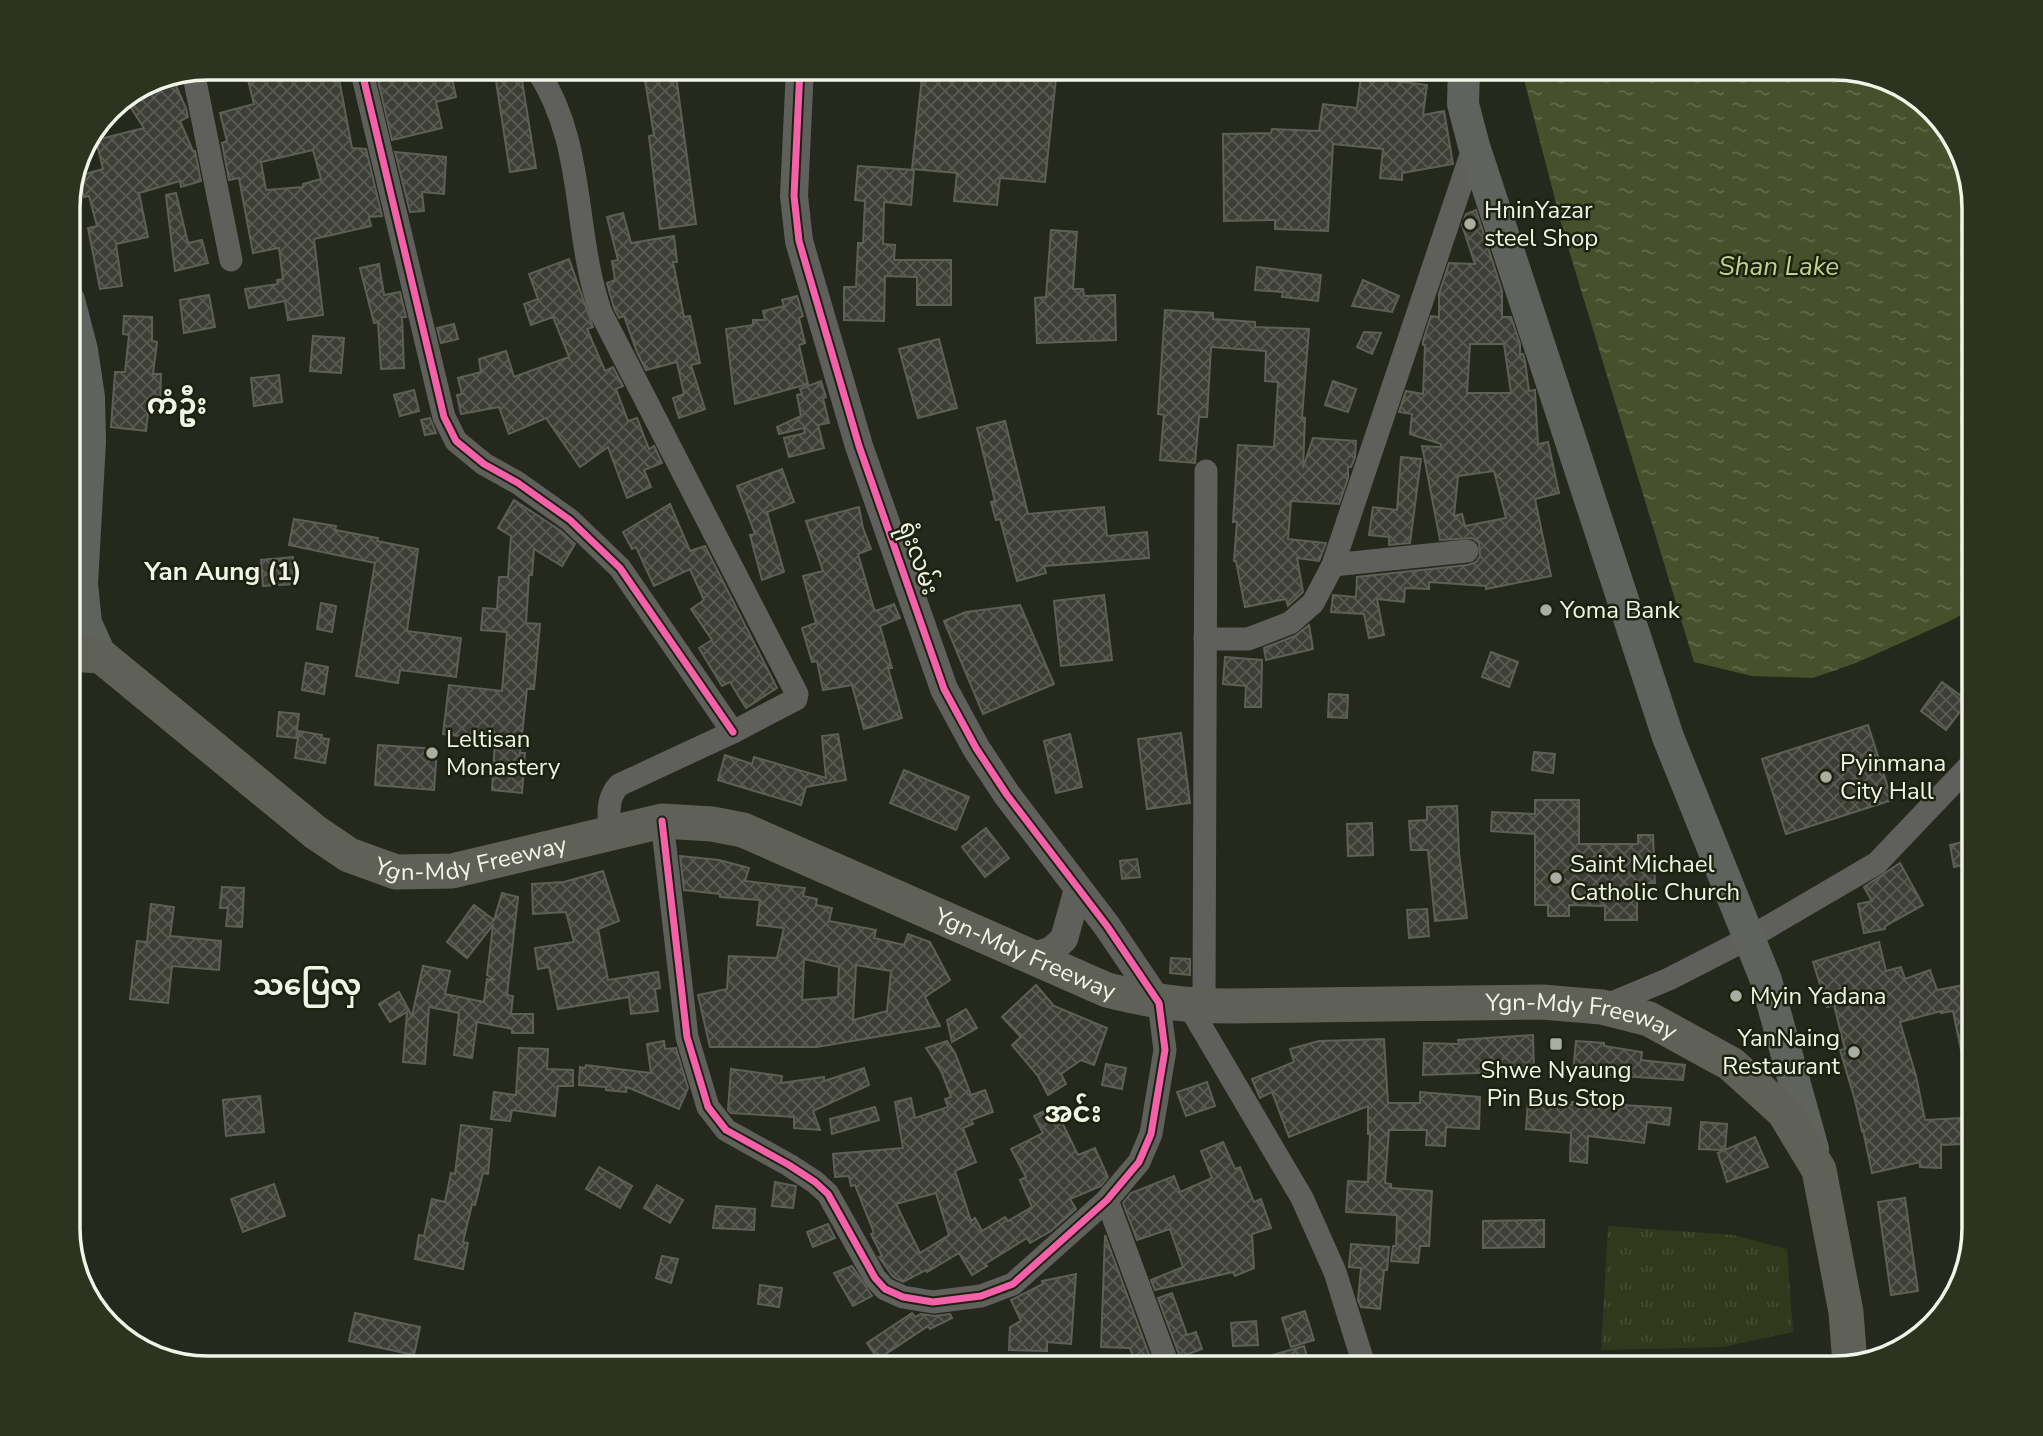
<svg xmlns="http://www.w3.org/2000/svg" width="2043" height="1436" viewBox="0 0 2043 1436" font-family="'Nunito Sans','Noto Sans Myanmar',sans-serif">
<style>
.grass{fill:url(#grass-tufts)}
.water{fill:url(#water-ripples)}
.building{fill:url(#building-cross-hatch);stroke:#5d6056;stroke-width:2;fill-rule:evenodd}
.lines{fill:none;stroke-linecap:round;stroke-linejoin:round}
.minor{stroke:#5f605b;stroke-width:23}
.tertiary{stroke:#5f605b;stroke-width:28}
.secondary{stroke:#60635d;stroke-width:32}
.primary{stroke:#5f6159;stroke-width:35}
.cycleway-casing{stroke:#1d220f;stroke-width:11}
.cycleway{stroke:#f560ab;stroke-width:7}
.poi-dot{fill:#aaada1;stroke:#1d220f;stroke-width:2.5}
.labels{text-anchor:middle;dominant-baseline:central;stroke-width:5;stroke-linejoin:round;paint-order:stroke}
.poi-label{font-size:24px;fill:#f1f5e8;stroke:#1d220f;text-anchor:start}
.street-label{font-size:24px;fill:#f1f5e8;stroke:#1d220f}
.water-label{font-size:26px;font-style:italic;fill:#c0d38e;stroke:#1d220f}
.neighbourhood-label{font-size:26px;font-weight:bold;fill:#f1f5e8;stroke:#1d220f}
.quarter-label{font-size:28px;font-weight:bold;fill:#f1f5e8;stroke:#1d220f}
.rim{fill:none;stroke:#f1f5e8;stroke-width:3.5}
</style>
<defs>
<pattern id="grass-tufts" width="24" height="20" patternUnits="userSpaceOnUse" patternTransform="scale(1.75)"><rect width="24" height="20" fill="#31381b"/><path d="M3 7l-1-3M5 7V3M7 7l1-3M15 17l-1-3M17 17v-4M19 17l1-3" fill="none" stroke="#454c31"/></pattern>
<pattern id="water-ripples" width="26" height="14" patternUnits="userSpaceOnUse" patternTransform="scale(1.75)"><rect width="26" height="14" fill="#47502b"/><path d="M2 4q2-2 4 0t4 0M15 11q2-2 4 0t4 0" fill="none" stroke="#626a4a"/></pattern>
<pattern id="building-cross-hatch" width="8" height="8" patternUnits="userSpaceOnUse" patternTransform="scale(1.75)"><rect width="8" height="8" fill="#3d3f37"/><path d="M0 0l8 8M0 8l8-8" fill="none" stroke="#5a5b54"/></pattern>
</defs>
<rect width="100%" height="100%" fill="#25281d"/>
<!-- grass -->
<polygon class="grass" points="1608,1226 1733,1235 1787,1249 1793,1332 1723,1347 1601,1350"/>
<!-- water -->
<polygon class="water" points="1521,68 1835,68 1913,92 1956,138 1975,208 1975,607 1950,621 1856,663 1813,678 1752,676 1694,662 1564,234"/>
<!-- building -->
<g class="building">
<path d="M245,68H337L352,148L366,149L382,216L369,217L371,226L314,239L323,315L288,320L285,301L249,308L245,289L278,284L277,280L283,279L279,248L253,253L239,178L229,180L222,143L227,141L220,113L254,104ZM313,150L321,179L303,184V187L266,190L261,162Z"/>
<polygon points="375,68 450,68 456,97 436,102 442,128 392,140"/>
<polygon points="494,68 520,68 536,168 510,172"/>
<polygon points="643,68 675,68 696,224 660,229 649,136 654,135"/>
<polygon points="923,68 1057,68 1045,182 1000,178 997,205 954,201 957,173 912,169"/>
<polygon points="171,75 186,108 188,117 180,121 193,151 195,151 201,181 181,187 180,181 139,193 148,237 116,244 122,286 100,289 88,228 97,226 89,196 84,197 78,176 103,169 96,140 144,128 129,105 154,89 152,84"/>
<polygon points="1361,76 1427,85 1423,115 1444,111 1453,164 1402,173 1402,180 1380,178 1383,149 1333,144 1328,231 1275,229 1275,220 1224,221 1223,134 1271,133 1272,129 1319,131 1323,104 1357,108"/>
<polygon points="395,152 446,157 444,194 422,192 424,211 410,212"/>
<polygon points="858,166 914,170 911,205 884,202 883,244 895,245 894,260 951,260 951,305 917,305 917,277 885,276 884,321 844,320 844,287 856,287 858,243 863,243 865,201 855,200"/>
<polygon points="176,193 188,243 202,240 208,263 175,271 166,195"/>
<path d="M1476,210L1502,291V317H1511L1520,344V354H1523L1525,361L1529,391L1535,390L1538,444L1548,442L1559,493L1535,499L1551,576L1486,589V586L1429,582V589L1405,588L1404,602L1377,599L1384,635L1369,638L1364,614L1331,612L1333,595L1356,597L1357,577L1468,565L1476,562L1480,556L1479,543L1472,538L1440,540L1422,446L1441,447V444L1410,434L1412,414L1399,412L1406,391L1423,394L1425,345H1423V341L1431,316L1439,317V294L1449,263L1475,264L1462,225L1466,214ZM1470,344H1504L1511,393H1467ZM1494,471L1506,518L1465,526L1462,514L1454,516L1458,476Z"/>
<polygon points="623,213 631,243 674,236 677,262 673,262 684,317 690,316 700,363 691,365 705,409 679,418 673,398 684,394 677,362 646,370 637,352 624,316 619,318 614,308 607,283 615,280 612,261 618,260 607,217"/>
<polygon points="1051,230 1077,232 1073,289 1083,289 1084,296 1115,295 1116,340 1037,343 1035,298 1046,297"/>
<polygon points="569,259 593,327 587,329 605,371 613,367 623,386 616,389 628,421 637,418 649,449 654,446 662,463 644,470 651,487 627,498 608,447 580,467 546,418 509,434 499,407 461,414 457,395 462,394 458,378 481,372 479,359 506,351 514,377 569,357 553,317 531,325 524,304 538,299 529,274"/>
<polygon points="379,264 384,295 400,292 406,317 402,317 404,368 381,369 378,322 374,323 360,268"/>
<polygon points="1257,267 1321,275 1318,301 1282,297 1283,292 1255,290"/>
<polygon points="1363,280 1399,296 1392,312 1352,306"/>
<polygon points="209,295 215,327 184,333 180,300"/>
<polygon points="797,296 803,316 799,318 805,343 799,345 808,384 735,404 726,329 753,325 753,320 765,320 763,311 784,306 782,300"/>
<polygon points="1165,310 1213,313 1213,319 1255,322 1255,327 1309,329 1302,417 1305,418 1303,468 1313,438 1356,441 1355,457 1351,467 1348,467 1348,478 1339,504 1291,501 1288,539 1326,543 1319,561 1297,558 1303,592 1288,606 1286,599 1245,607 1236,561 1234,561 1237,522 1233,522 1238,445 1274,447 1278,382 1265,381 1266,351 1211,347 1207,417 1199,417 1195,463 1160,460 1164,415 1158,414"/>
<polygon points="124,316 152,317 152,341 157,342 153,374 161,374 160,404 149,403 146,431 111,427 115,372 125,372 129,335 123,334"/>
<polygon points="454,324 458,339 441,343 437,328"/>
<polygon points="1364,332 1381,333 1372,354 1357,347"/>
<polygon points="313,336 344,338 341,373 310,371"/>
<polygon points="939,339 957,408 918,418 899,349"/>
<polygon points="279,375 282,402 254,406 251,378"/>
<polygon points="821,381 826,397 823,398 829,423 818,425 824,448 789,457 784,438 805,433 804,428 779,434 777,427 801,416 797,395 802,394 800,389"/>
<polygon points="1333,381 1356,389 1348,412 1325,405"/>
<polygon points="414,390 419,411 400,416 394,395"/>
<polygon points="430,418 436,433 425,435 421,420"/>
<polygon points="1005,421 1028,514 1104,507 1107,536 1147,532 1149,558 1044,566 1046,573 1017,581 1000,519 996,520 991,502 995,501 977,428"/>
<polygon points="1401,457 1421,459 1410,543 1389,545 1389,537 1369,535 1373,507 1397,510"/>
<polygon points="782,469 794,502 767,512 784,572 762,580 750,535 755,534 737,486"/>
<polygon points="514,500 561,531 575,544 562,566 534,549 532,575 529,575 526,623 540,624 534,689 527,689 520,753 525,753 522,793 492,790 495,740 443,734 449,685 502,691 507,632 481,630 483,608 497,609 499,577 508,577 511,536 498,528"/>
<polygon points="670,504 690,551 705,546 777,688 746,708 730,682 722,686 699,648 712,640 691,609 704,600 690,569 654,586 636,547 632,549 623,532"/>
<polygon points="859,507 863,528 871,549 858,554 874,609 876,611 894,604 900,618 880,626 892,668 888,668 902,718 864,729 852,685 823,690 817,661 812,662 802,628 816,623 803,576 823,571 806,521"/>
<polygon points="294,519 336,526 335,530 378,538 377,541 418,549 407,631 461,638 456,677 400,670 398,683 356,676 375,563 289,545"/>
<polygon points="293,557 295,584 263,586 261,560"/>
<polygon points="1104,595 1112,660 1061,666 1054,601"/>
<polygon points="321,603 336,606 332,632 317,629"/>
<polygon points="1020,605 1054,684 983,714 944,621 966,612"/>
<polygon points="1309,625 1313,649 1266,660 1264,648 1295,636"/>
<polygon points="1491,652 1518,662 1509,687 1482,677"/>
<polygon points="1225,657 1262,660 1261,707 1245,707 1246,686 1223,684"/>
<polygon points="306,663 328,667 324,694 302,690"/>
<polygon points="1942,682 1968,701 1946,730 1921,711"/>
<polygon points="1329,694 1348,695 1347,718 1328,717"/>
<polygon points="279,712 299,714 296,738 277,736"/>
<polygon points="1868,725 1892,800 1786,834 1762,759"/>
<polygon points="299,731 322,735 321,738 329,739 325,763 295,758"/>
<polygon points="1181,733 1190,803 1147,809 1138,739"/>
<polygon points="838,734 846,780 806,787 801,805 718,780 725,755 752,764 754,757 826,778 822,736"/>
<polygon points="1070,734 1082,787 1056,793 1044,741"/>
<polygon points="378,745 437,749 434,790 375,785"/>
<polygon points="1534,752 1555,754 1553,773 1532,770"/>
<polygon points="904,770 969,797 956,830 890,803"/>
<polygon points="1535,800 1579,800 1579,844 1638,844 1638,835 1653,835 1655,883 1637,883 1637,920 1605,920 1605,906 1569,905 1569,916 1548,916 1548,905 1535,905 1535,834 1491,831 1492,812 1535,814"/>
<polygon points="1457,806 1459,853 1467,918 1435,921 1428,850 1411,850 1409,821 1427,820 1427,807"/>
<polygon points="1372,823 1373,855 1348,856 1347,824"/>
<polygon points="986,828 1009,858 985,877 962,847"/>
<polygon points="1967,841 1971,863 1954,867 1950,845"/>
<path d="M680,856L719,860L749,868L745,881L805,888L803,896L817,899L816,905L832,908L829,921L876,930L874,938L904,945L908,934L930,942L950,980L925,997L940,1026L817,1047H710L698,995L727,989L729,956L777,958L784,928L757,925L760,900L720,897V894L684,890ZM804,959L839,967L838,997L802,1000ZM856,965L891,971L887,1011L853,1020Z"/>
<polygon points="1137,859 1140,877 1122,879 1120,861"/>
<polygon points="1900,863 1923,905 1885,926 1885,929 1864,933 1858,904 1872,901 1864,887"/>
<polygon points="603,871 619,921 598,929 608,980 658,972 660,988 655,989 658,1011 631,1014 629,997 558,1009 549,967 538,969 535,948 574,942 566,912 533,914 532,884 564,882"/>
<polygon points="222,887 244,888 242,927 226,926 228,908 220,908"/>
<polygon points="502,893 518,897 507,995 513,996 511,1014 533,1014 533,1033 512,1033 512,1029 477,1022 472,1058 454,1055 459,1013 429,1007 425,1064 403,1062 407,1012 390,1022 379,1004 399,992 412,1016 423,966 450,971 445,994 484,1002 487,979 495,980 487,975 493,925 467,958 447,942 474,905 494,920"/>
<polygon points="151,904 174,907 170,936 221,941 219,970 172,966 168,1003 130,999 137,941 147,942"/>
<polygon points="1427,909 1429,936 1409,938 1407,910"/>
<polygon points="1879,942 1886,971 1901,967 1905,979 1930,970 1937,990 1975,983 1975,1079 1967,1079 1953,1011 1941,1013 1941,1011 1900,1022 1916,1076 1925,1120 1962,1118 1963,1144 1941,1145 1941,1168 1920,1167 1920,1162 1872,1173 1863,1130 1862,1131 1855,1100 1840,1050 1845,1049 1834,1005 1827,1007 1813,962"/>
<polygon points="1171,958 1190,959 1190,975 1170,973"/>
<polygon points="1036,985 1054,1006 1107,1028 1094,1065 1081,1060 1061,1074 1066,1084 1048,1095 1038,1076 1012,1045 1021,1037 1002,1017"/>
<polygon points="966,1009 977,1028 952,1042 947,1020"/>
<polygon points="1533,1035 1534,1071 1423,1075 1424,1043 1459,1044 1458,1040"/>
<polygon points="1384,1039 1388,1103 1420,1103 1420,1092 1480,1097 1479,1129 1446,1127 1445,1146 1426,1145 1427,1130 1389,1130 1385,1183 1391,1184 1391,1188 1432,1191 1429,1246 1420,1246 1418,1263 1391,1261 1393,1246 1396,1246 1397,1215 1346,1212 1348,1181 1368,1182 1370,1134 1368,1134 1368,1106 1289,1137 1272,1092 1260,1098 1252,1079 1294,1062 1290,1049 1319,1041"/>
<polygon points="664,1041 665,1049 676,1048 688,1088 679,1109 627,1087 626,1092 606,1090 606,1087 579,1085 580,1067 585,1068 586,1065 651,1073 647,1044"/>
<path d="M947,1041L955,1053L971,1095L985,1090L993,1112L971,1120L973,1124L963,1128L976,1162L955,1171L971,1221L975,1218L982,1231L1005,1217L1008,1221L1032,1207L1020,1180L1026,1177L1011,1149L1043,1133L1034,1116L1054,1106L1078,1155L1095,1148L1108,1177L1101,1186L1070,1199L1076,1209L1051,1231L1030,1243L1027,1238L985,1264L987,1266L972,1275L959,1253L927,1272L926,1270L903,1282L893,1277L879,1257L882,1256L871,1234L874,1233L855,1185L851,1186L849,1176L835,1177L833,1154L903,1148L895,1102L911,1098L915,1118L948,1107L945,1099L951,1097L941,1071L926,1048ZM936,1193L949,1235L920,1253L896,1204Z"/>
<polygon points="1576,1041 1604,1043 1604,1046 1642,1052 1641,1060 1685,1065 1683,1080 1573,1073"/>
<polygon points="519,1048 548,1049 547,1069 573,1070 573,1086 558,1086 555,1116 512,1110 510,1121 491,1119 494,1092 516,1095"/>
<polygon points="1106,1064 1126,1068 1122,1089 1102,1085"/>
<polygon points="864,1068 869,1085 813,1111 820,1130 794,1128 794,1117 731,1113 728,1110 731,1069 782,1076 781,1083 824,1077 824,1081"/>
<polygon points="1207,1082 1215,1106 1186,1116 1177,1092"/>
<polygon points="260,1096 264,1132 226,1136 223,1100"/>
<polygon points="1528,1101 1572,1105 1572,1102 1671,1108 1669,1125 1647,1122 1644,1143 1588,1136 1587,1163 1570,1161 1571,1133 1526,1129"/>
<polygon points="875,1107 879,1120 832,1134 830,1119"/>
<polygon points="1701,1122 1727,1124 1725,1150 1755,1137 1768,1167 1727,1182 1718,1153 1724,1150 1699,1149"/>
<polygon points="461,1125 492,1129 488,1174 483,1173 475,1205 472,1204 463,1242 468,1243 463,1269 415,1259 419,1235 424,1236 432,1199 445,1202 451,1173 455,1174"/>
<polygon points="1223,1142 1235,1169 1240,1167 1254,1202 1261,1199 1271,1228 1252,1234 1254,1268 1235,1276 1233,1272 1155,1290 1151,1280 1183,1267 1170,1229 1137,1240 1123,1203 1131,1193 1174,1176 1180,1192 1212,1178 1201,1151"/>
<polygon points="599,1167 632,1186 620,1208 586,1189"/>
<polygon points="775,1182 796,1186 793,1208 772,1206"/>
<polygon points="274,1184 285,1216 243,1232 231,1199"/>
<polygon points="657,1185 683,1200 670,1223 644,1208"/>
<polygon points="1905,1198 1918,1291 1891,1295 1878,1202"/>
<polygon points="716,1206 755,1209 754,1230 713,1228"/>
<polygon points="1544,1220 1544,1247 1483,1248 1483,1221"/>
<polygon points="828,1224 835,1238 813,1247 807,1232"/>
<polygon points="1105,1235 1154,1368 1137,1368 1130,1348 1101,1347"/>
<polygon points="1351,1244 1389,1247 1387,1270 1384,1270 1380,1309 1361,1307 1358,1300 1361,1268 1349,1267"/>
<polygon points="662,1256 678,1259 671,1283 656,1278"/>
<polygon points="852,1266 872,1296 853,1306 834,1273"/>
<polygon points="1076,1274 1071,1344 1047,1342 1047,1351 1009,1350 1010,1327 1021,1321 1011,1300 1043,1284 1042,1281"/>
<polygon points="760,1285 782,1288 779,1307 758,1304"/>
<polygon points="1172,1293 1187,1335 1196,1332 1202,1349 1180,1357 1158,1298"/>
<polygon points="1305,1311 1314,1340 1291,1347 1282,1318"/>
<polygon points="355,1313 420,1327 414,1355 349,1341"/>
<polygon points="912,1313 915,1317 921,1314 934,1316 950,1314 952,1318 930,1329 928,1326 878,1359 867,1343"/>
<polygon points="1256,1321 1258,1345 1233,1346 1231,1323"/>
<polygon points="1304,1346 1310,1368 1245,1368 1245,1363"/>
</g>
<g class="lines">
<!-- minor -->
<g class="minor">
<polyline points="361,68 444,417 456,441 484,464 518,483 570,520 620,568 733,732"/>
<path d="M536,68C587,144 572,231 601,313L797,694L796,699L733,732L619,785C606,799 609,815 610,833"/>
<polyline points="193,71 231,260"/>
<polyline points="1333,565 1467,551"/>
<polyline points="1205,639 1248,639 1290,623 1313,603 1333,565 1474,146"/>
<polyline points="662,821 687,1037 708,1107 726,1130 789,1165 815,1182 828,1194 875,1278 885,1289 903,1297 933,1302 981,1296 1013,1284 1107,1200 1139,1162 1151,1134 1165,1050 1159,1003"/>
<polyline points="1189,1006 1302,1198 1335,1272 1365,1368"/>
<polyline points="1204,1006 1206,471"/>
<polyline points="1602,1007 1669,979 1749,938 1877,863 1975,760"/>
<polyline points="1107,1200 1169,1368"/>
</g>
<!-- tertiary -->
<g class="tertiary">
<polyline points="800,68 794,196 799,241 859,446 944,689 976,748 1007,795 1107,926 1159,1003"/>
<polyline points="1030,958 1052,950 1064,939 1078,889"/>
</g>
<!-- secondary -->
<g class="secondary">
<polyline points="1464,68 1463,104 1474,146 1668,737 1766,980 1813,1149"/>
<polyline points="69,300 82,350 89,397 90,441 82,584 86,623 101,656"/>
</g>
<!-- primary -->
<path class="primary" id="s1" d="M69,654L101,656L315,832L349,855L396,872L452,871L662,821L712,824L743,830L1107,990C1151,1001 1184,1006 1230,1006L1542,1002L1602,1007L1649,1019L1731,1064L1784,1112L1819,1170L1846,1312L1850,1364"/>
<defs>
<g id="cycleway">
<polyline points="361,68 444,417 456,441 484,464 518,483 570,520 620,568 733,732"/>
<polyline points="662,821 687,1037 708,1107 726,1130 789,1165 815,1182 828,1194 875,1278 885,1289 903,1297 933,1302 981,1296 1013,1284 1107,1200 1139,1162 1151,1134 1165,1050 1159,1003 1107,926 1007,795 976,748 944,689 859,446 799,241 794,196 800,68"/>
</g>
</defs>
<!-- cycleway casing -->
<use href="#cycleway" class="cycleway-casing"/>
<!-- cycleway -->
<use href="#cycleway" class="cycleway"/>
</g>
<!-- markers -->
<g class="poi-dot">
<circle cx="1470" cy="224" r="7"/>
<circle cx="1546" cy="610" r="7"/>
<circle cx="432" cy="753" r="7"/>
<circle cx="1826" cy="777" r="7"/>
<circle cx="1556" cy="878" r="7"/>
<circle cx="1736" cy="996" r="7"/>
<rect x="1549" y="1037" width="14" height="14" rx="3.5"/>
<circle cx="1854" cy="1052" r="7"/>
</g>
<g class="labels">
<!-- poi labels -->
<g class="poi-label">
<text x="1484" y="210">HninYazar<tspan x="1484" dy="28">steel Shop</tspan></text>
<text x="1560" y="610">Yoma Bank</text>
<text x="446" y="739">Leltisan<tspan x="446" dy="28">Monastery</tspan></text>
<text x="1840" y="763">Pyinmana<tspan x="1840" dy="28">City Hall</tspan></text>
<text x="1570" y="864">Saint Michael<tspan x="1570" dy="28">Catholic Church</tspan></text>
<text x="1750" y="996">Myin Yadana</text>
<text x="1840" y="1038" text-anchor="end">YanNaing<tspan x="1840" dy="28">Restaurant</tspan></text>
<text x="1556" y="1070" text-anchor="middle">Shwe Nyaung<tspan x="1556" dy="28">Pin Bus Stop</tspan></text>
</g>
<!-- street labels -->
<g class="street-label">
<text transform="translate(919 558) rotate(71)">ရုံးလမ်း</text>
<text stroke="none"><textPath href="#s1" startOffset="476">Ygn-Mdy Freeway</textPath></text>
<text stroke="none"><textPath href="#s1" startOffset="1062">Ygn-Mdy Freeway</textPath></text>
<text stroke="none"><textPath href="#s1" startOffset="1629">Ygn-Mdy Freeway</textPath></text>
</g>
<!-- water labels -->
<g class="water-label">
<text x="1779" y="266">Shan Lake</text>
</g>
<!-- neighbourhood labels -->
<g class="neighbourhood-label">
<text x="223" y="571">Yan Aung (1)</text>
</g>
<!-- quarter labels -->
<g class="quarter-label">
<text x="177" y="405">ကံဦး</text>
<text x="307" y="986">သပြေလှ</text>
<text x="1073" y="1113">အင်း</text>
</g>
</g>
<!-- crop -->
<path d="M0 0H2043V1436H0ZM208 80H1834A128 128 0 0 1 1962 208V1228A128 128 0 0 1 1834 1356H208A128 128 0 0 1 80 1228V208A128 128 0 0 1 208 80Z" fill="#2e3320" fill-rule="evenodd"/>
<path class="rim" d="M208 80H1834A128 128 0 0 1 1962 208V1228A128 128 0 0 1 1834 1356H208A128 128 0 0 1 80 1228V208A128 128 0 0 1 208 80Z"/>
</svg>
